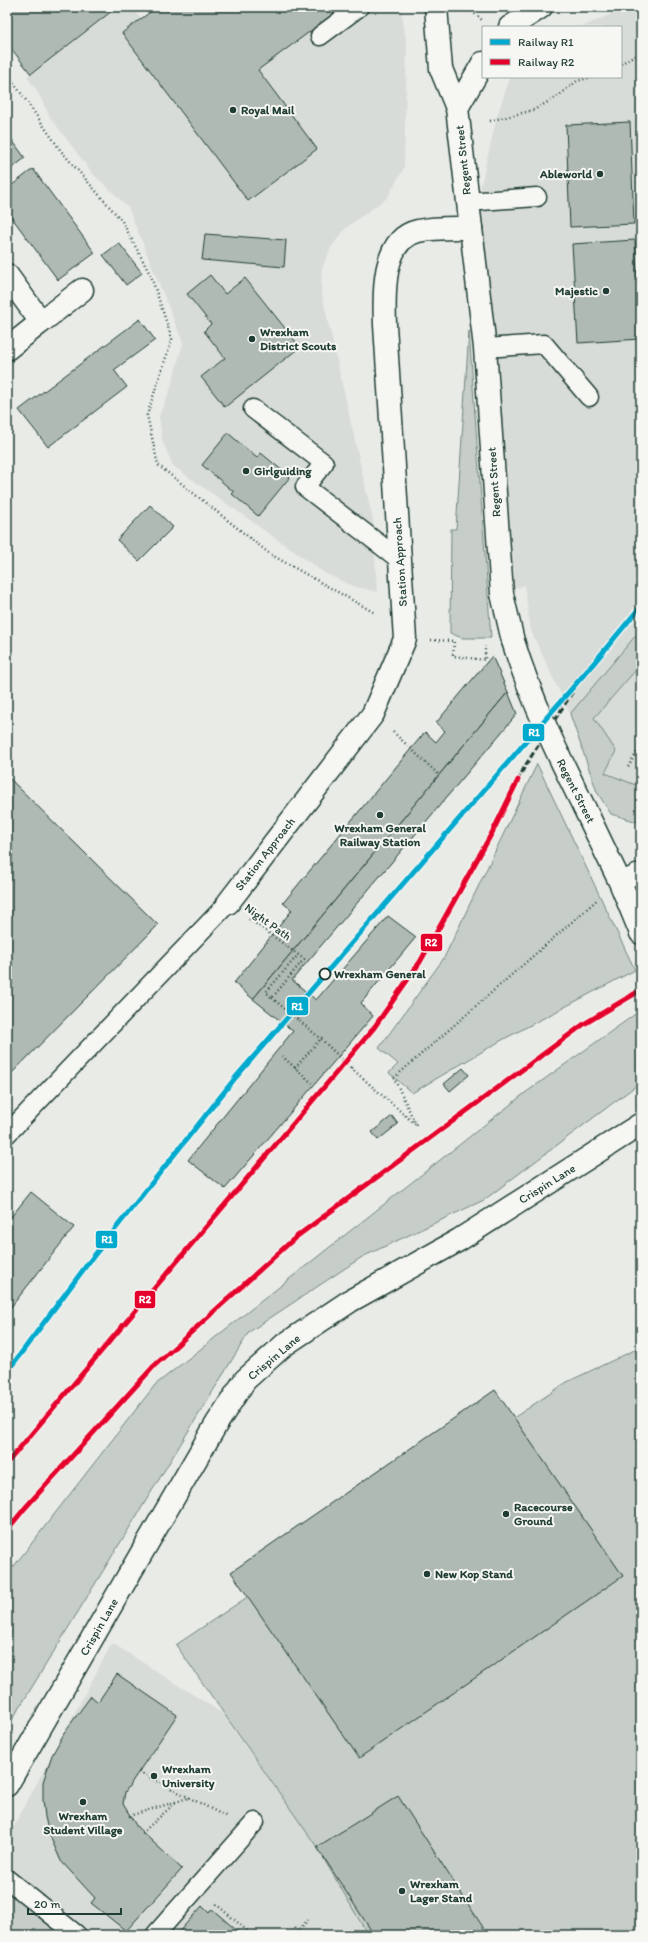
<svg xmlns="http://www.w3.org/2000/svg" width="648" height="1942" viewBox="0 0 648 1942" font-family="Itim,sans-serif">
<style>
.built{fill:#d8dcd8}
.green{fill:#c7cec9;stroke:#73867e}
.building{fill:#b0bab5;stroke:#1f3d34}
.lines{fill:none;stroke-linecap:round;stroke-linejoin:round}
.lane-casing{stroke:#1f3d34;stroke-width:21}
.street-casing{stroke:#1f3d34;stroke-width:25}
.primary-casing{stroke:#1f3d34;stroke-width:25}
.path{stroke:#1f3d34;stroke-width:2.5;stroke-dasharray:1 3;stroke-linecap:butt}
.lane{stroke:#f6f6f2;stroke-width:18}
.street{stroke:#f6f6f2;stroke-width:22}
.primary{stroke:#f6f6f2;stroke-width:22}
.rail{stroke:#1f3d34;stroke-width:3;stroke-dasharray:6 3;stroke-linecap:butt}
.primary-bridge-casing{stroke:#1f3d34;stroke-width:25;stroke-linecap:butt}
.path-bridge{stroke:#1f3d34;stroke-width:2.5;stroke-dasharray:1 3;stroke-linecap:butt}
.primary-bridge{stroke:#f6f6f2;stroke-width:22}
.rail-1-casing{stroke:#f6f6f2;stroke-width:8}
.rail-2-casing{stroke:#f6f6f2;stroke-width:8}
.rail-1{stroke:#00a9ce;stroke-width:5}
.rail-2{stroke:#e4002b;stroke-width:5}
.poi-dot{fill:#1f3d34;stroke:#f6f6f2;stroke-width:1.5}
.stop-dot{fill:#f6f6f2;stroke:#1f3d34;stroke-width:2}
.labels{text-anchor:middle;dominant-baseline:central;stroke-width:4;stroke-linejoin:round;paint-order:stroke}
.poi-label{font-size:12px;font-weight:bold;fill:#1f3d34;stroke:#f6f6f2;text-anchor:start}
.street-label{font-size:12px;fill:#1f3d34;stroke:#f6f6f2}
.stop-label{font-size:12px;font-weight:bold;fill:#1f3d34;stroke:#f6f6f2;text-anchor:start}
.line-badge{stroke:#f6f6f2;stroke-width:1.5}
.badge-label{font-size:11px;text-anchor:middle;font-weight:bold;fill:#fff}
</style>
<rect width="100%" height="100%" fill="#e9ebe7"/>
<filter id="ink" filterUnits="userSpaceOnUse"><feTurbulence type="fractalNoise" baseFrequency=".025" numOctaves="2"/><feDisplacementMap in="SourceGraphic" scale="8" xChannelSelector="R" yChannelSelector="G"/><feConvolveMatrix kernelMatrix="1 2 1 2 8 2 1 2 1" color-interpolation-filters="sRGB"/></filter>
<g filter="url(#ink)">
<!-- built -->
<g class="built">
<polygon points="117,7 131,7 141,19 157,7 401,7 407,48 404,168 387,198 347,227 332,246 322,268 321,290 373,520 377,592 353,586 326,574 173,466 162,440 159,416 170,390 183,343 128,207 92,173 50,117 36,89 27,77"/>
<polygon points="627,7 641,7 641,787 605,773 570,714 531,631 524,585 502,594 471,228 497,116 510,77 621,77 621,27 582,27"/>
<polygon points="112,1643 222,1713 317,1847 368,1935 7,1935 7,1839"/>
</g>
<!-- green -->
<g class="green">
<polygon points="469,331 491,638 462,638 450,633 451,529 456,529"/>
<polygon points="636,635 641,641 641,664 594,718 616,751 605,773 641,787 641,823 611,814 597,792 570,714"/>
<polygon points="537,764 635,970 502,1040 412,1093 389,1073 398,1064 379,1048 444,958"/>
<polygon points="641,1010 641,1082 484,1200 362,1257 249,1332 7,1728 7,1575 155,1385 525,1093"/>
<polygon points="641,1347 641,1935 368,1935 317,1847 176,1645 567,1382"/>
<polygon points="7,1887 65,1935 7,1935"/>
</g>
<!-- building -->
<g class="building">
<polygon points="7,7 117,7 31,74 7,43"/>
<polygon points="157,7 343,7 258,70 317,149 248,201 122,33"/>
<polygon points="630,122 634,224 570,227 566,125"/>
<polygon points="7,133 25,158 7,172"/>
<polygon points="33,169 95,253 58,280 7,211 7,189"/>
<polygon points="205,234 286,240 284,267 202,260"/>
<polygon points="635,240 641,339 578,343 572,244"/>
<polygon points="119,243 142,273 126,285 103,255"/>
<polygon points="210,275 225,294 245,278 300,347 225,407 201,377 225,358 204,331 211,324 187,294"/>
<polygon points="140,319 155,340 114,370 127,387 48,447 19,410"/>
<polygon points="228,433 257,458 261,453 290,477 258,516 232,494 234,492 202,465"/>
<polygon points="150,505 173,527 139,561 117,540"/>
<polygon points="492,656 508,692 253,999 234,983 292,910 283,903 425,732 436,742 445,731 436,723"/>
<polygon points="508,692 517,714 292,980 316,1000 388,916 416,937 361,1003 373,1016 225,1189 188,1160 293,1031 253,999"/>
<polygon points="7,776 158,925 7,1078"/>
<polygon points="463,1068 469,1075 450,1091 444,1084"/>
<polygon points="392,1116 398,1124 378,1140 372,1132"/>
<polygon points="31,1192 74,1227 7,1312 7,1222"/>
<polygon points="495,1390 623,1576 359,1758 231,1572"/>
<polygon points="117,1674 177,1715 125,1792 123,1804 137,1827 182,1869 126,1931 91,1903 95,1898 61,1861 49,1834 45,1817 43,1800 43,1782 52,1755 66,1730 91,1696 98,1702"/>
<polygon points="398,1796 488,1935 374,1935 317,1847"/>
<polygon points="202,1906 209,1913 212,1909 242,1935 176,1935"/>
</g>
<g class="lines">
<defs>
<g id="lane">
<polyline points="320,36 359,7"/>
<polyline points="467,202 537,197"/>
<polyline points="485,348 544,344 589,397"/>
<polyline points="253,409 324,463 305,487 400,560"/>
<polyline points="620,882 641,872"/>
<polyline points="7,1134 228,903"/>
<polyline points="7,1879 77,1935"/>
<polyline points="155,1935 255,1822"/>
</g>
<g id="street">
<polyline points="7,275 41,322 7,349"/>
<polyline points="41,322 82,290"/>
<path d="M228,903L373,714L405,639L385,325C384,297 381,239 418,231C435,227 454,228 471,228"/>
<polyline points="7,1785 217,1423 245,1380 284,1345 350,1301 459,1240 641,1124"/>
</g>
<g id="primary">
<polyline points="436,7 441,69 457,108 485,348 502,594 513,641"/>
<polyline points="510,27 541,7"/>
<polyline points="457,108 483,63"/>
<polyline points="584,807 620,882 641,933"/>
</g>
</defs>
<!-- lane casing -->
<use href="#lane" class="lane-casing"/>
<!-- street casing -->
<use href="#street" class="street-casing"/>
<!-- primary casing -->
<use href="#primary" class="primary-casing"/>
<!-- path -->
<g class="path">
<polyline points="473,7 472,11 483,21"/>
<polyline points="621,64 633,56 641,54"/>
<polyline points="7,73 61,151 122,221 151,276 172,339 147,415 158,465 270,554 375,613"/>
<polyline points="490,121 534,110 558,96 577,81 592,77"/>
<polyline points="431,640 454,641 453,656 485,660 485,646"/>
<polyline points="393,732 439,775"/>
<polyline points="628,767 641,745"/>
<path d="M249,919C268,932 286,946 304,959L272,998L266,992L298,955"/>
<polyline points="282,1056 312,1083"/>
<polyline points="295,1068 324,1035"/>
<polyline points="351,1068 415,1124"/>
<polyline points="416,1125 394,1078 598,899"/>
<polyline points="139,1772 227,1817"/>
<polyline points="129,1816 188,1798"/>
<polyline points="142,1833 175,1803"/>
<polyline points="216,1904 252,1935"/>
<polyline points="295,1928 301,1935"/>
<polyline points="294,1935 308,1920"/>
</g>
<!-- lane -->
<use href="#lane" class="lane"/>
<!-- street -->
<use href="#street" class="street"/>
<!-- primary -->
<use href="#primary" class="primary"/>
<!-- rail -->
<polyline class="rail" points="7,1463 373,1029 420,962 493,831 525,766 583,676"/>
<defs>
<path id="primary-bridge" d="M513,641C531,699 557,753 584,807"/>
</defs>
<!-- primary-bridge casing -->
<use href="#primary-bridge" class="primary-bridge-casing"/>
<!-- path-bridge -->
<polyline class="path-bridge" points="272,998 321,1039 351,1068"/>
<!-- primary-bridge -->
<use href="#primary-bridge" class="primary-bridge"/>
<defs>
<polyline id="rail-1" points="7,1372 89,1262 236,1077 593,664 641,606"/>
<g id="rail-2">
<polyline points="7,1463 373,1029 420,962 493,831 518,780"/>
<polyline points="7,1530 25,1508 154,1366 296,1237 584,1024 641,990"/>
</g>
</defs>
<!-- rail-1 casing -->
<use href="#rail-1" class="rail-1-casing"/>
<!-- rail-2 casing -->
<use href="#rail-2" class="rail-2-casing"/>
<!-- rail-1 -->
<use href="#rail-1" class="rail-1"/>
<!-- rail-2 -->
<use href="#rail-2" class="rail-2"/>
</g>
</g>
<!-- markers -->
<g class="poi-dot">
<circle cx="233" cy="110" r="4"/>
<circle cx="600" cy="174" r="4"/>
<circle cx="606" cy="291" r="4"/>
<circle cx="252" cy="339" r="4"/>
<circle cx="246" cy="471" r="4"/>
<circle cx="380" cy="815" r="4"/>
<circle cx="506" cy="1514" r="4"/>
<circle cx="427" cy="1574" r="4"/>
<circle cx="154" cy="1776" r="4"/>
<circle cx="83" cy="1802" r="4"/>
<circle cx="402" cy="1891" r="4"/>
</g>
<circle class="stop-dot" cx="325" cy="974" r="5.5"/>
<g class="labels">
<!-- poi labels -->
<g class="poi-label">
<text x="241" y="110">Royal Mail</text>
<text x="592" y="174" text-anchor="end">Ableworld</text>
<text x="598" y="291" text-anchor="end">Majestic</text>
<text x="260" y="332">Wrexham<tspan x="260" dy="14">District Scouts</tspan></text>
<text x="254" y="471">Girlguiding</text>
<text x="380" y="828" text-anchor="middle">Wrexham General<tspan x="380" dy="14">Railway Station</tspan></text>
<text x="514" y="1507">Racecourse<tspan x="514" dy="14">Ground</tspan></text>
<text x="435" y="1574">New Kop Stand</text>
<text x="162" y="1769">Wrexham<tspan x="162" dy="14">University</tspan></text>
<text x="83" y="1816" text-anchor="middle">Wrexham<tspan x="83" dy="14">Student Village</tspan></text>
<text x="410" y="1884">Wrexham<tspan x="410" dy="14">Lager Stand</tspan></text>
</g>
<!-- street labels -->
<g class="street-label">
<text transform="translate(463 160) rotate(-96)">Regent Street</text>
<text transform="translate(494 482) rotate(-94)">Regent Street</text>
<text transform="translate(400 562) rotate(-94)">Station Approach</text>
<text transform="translate(576 791) rotate(63)">Regent Street</text>
<text transform="translate(265 854) rotate(-52)">Station Approach</text>
<text transform="translate(268 922) rotate(36)">Night Path</text>
<text transform="translate(547 1184) rotate(-32)">Crispin Lane</text>
<text transform="translate(274 1357) rotate(-40)">Crispin Lane</text>
<text transform="translate(99 1627) rotate(-60)">Crispin Lane</text>
</g>
<!-- stop labels -->
<g class="stop-label">
<text x="334" y="974">Wrexham General</text>
</g>
</g>
<g class="line-badge">
<rect x="522" y="723" width="23" height="19" rx="4" fill="#00a9ce"/>
<rect x="420" y="933" width="23" height="19" rx="4" fill="#e4002b"/>
<rect x="286" y="996" width="23" height="20" rx="4" fill="#00a9ce"/>
<rect x="95" y="1230" width="23" height="19" rx="4" fill="#00a9ce"/>
<rect x="134" y="1290" width="22" height="19" rx="4" fill="#e4002b"/>
</g>
<g class="badge-label">
<text x="534" y="736">R1</text>
<text x="431" y="946">R2</text>
<text x="297" y="1010">R1</text>
<text x="107" y="1243">R1</text>
<text x="145" y="1303">R2</text>
</g>
<!-- margin -->
<rect width="648" height="1942" fill="none" stroke="#f6f6f2" stroke-width="24"/>
<rect x="12" y="12" width="624" height="1918" fill="none" stroke="#1f3d34" stroke-width="1.5" filter="url(#ink)"/>
<!-- legend -->
<rect x="482" y="26" width="140" height="52" fill="#f6f6f2" stroke="#a0aca6"/>
<rect x="490" y="39" width="20" height="6" fill="#00a9ce" stroke="#a0aca6"/>
<text x="518" y="46" font-size="12" fill="#1f3d34">Railway R1</text>
<rect x="490" y="59" width="20" height="6" fill="#e4002b" stroke="#a0aca6"/>
<text x="518" y="66" font-size="12" fill="#1f3d34">Railway R2</text>
<!-- scale -->
<path d="M28 1908v6h93v-6" fill="none" stroke="#1f3d34" stroke-width="2"/>
<text x="34" y="1908" font-size="12" fill="#1f3d34" stroke="#f6f6f2" stroke-width="3" paint-order="stroke">20 m</text>
</svg>
